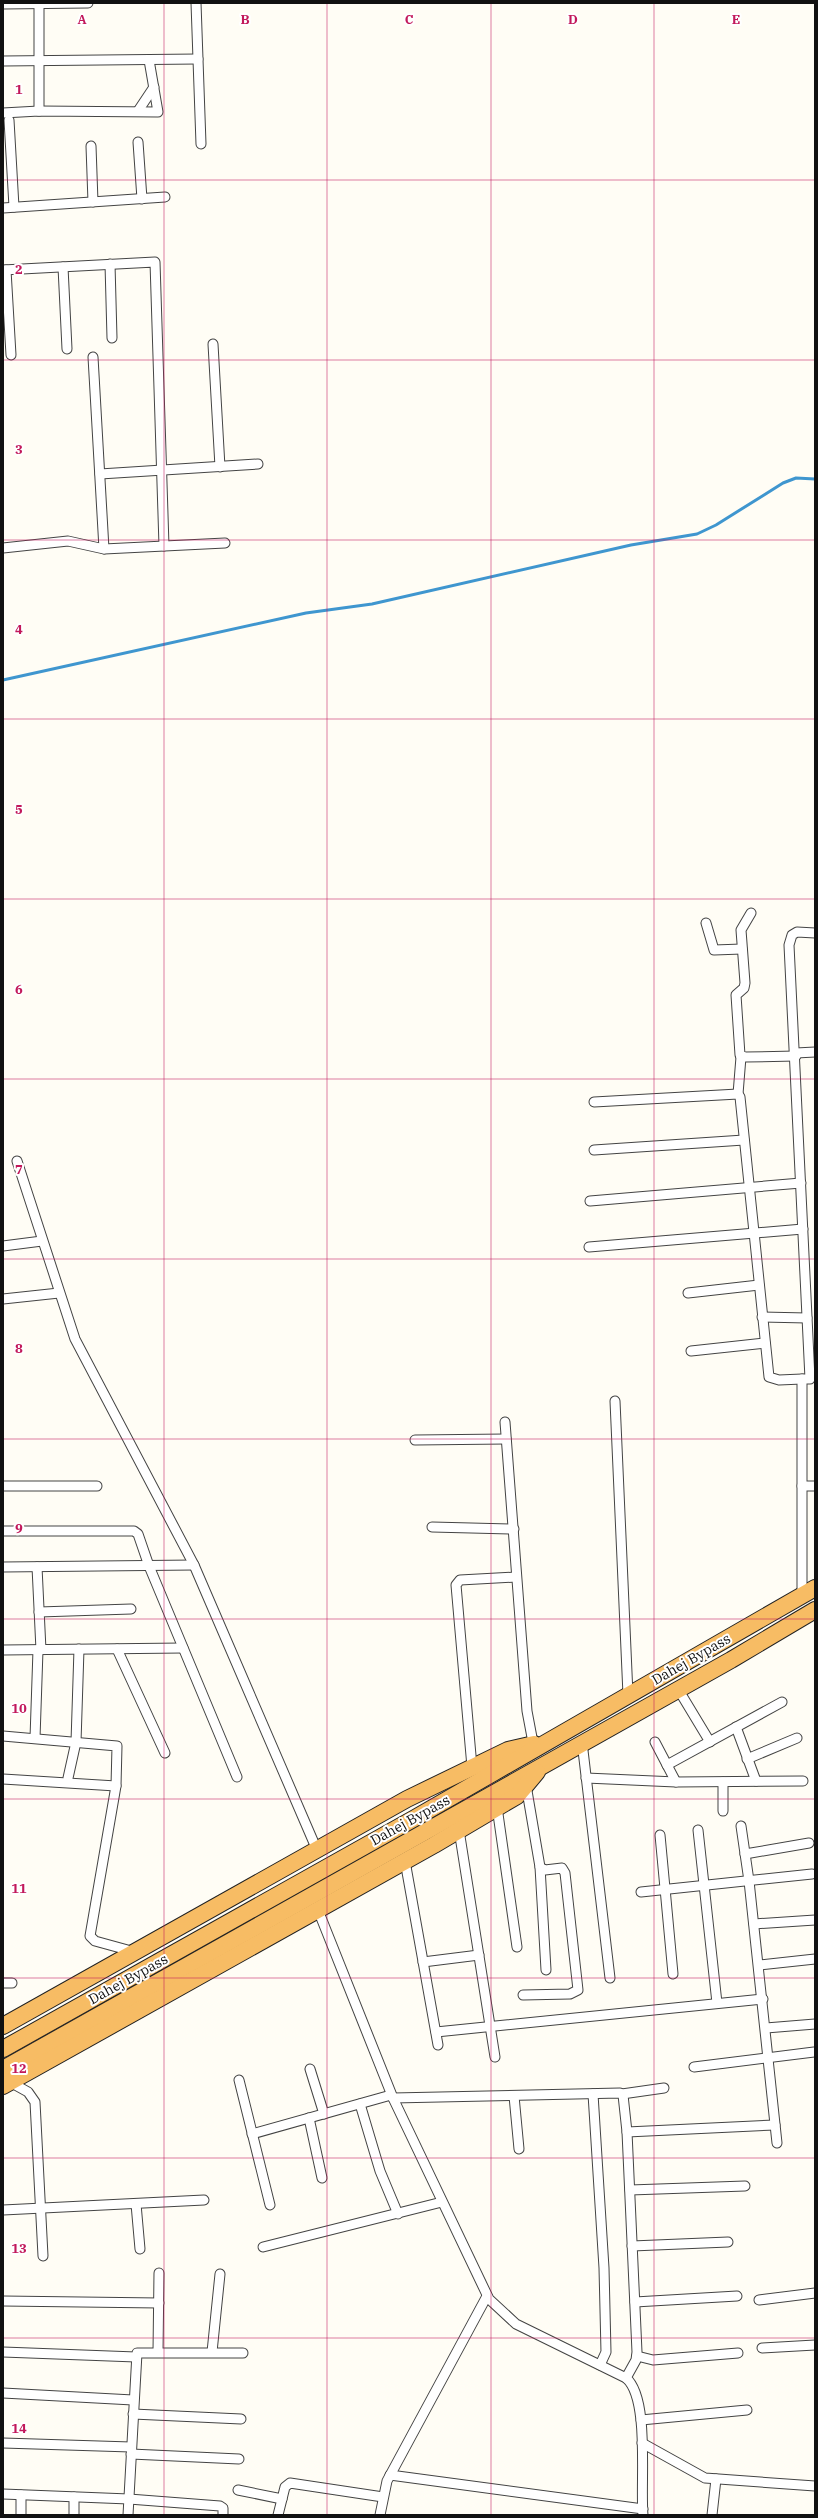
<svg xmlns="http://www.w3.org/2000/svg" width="818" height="2518" viewBox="0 0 818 2518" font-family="'IBM Plex Serif',serif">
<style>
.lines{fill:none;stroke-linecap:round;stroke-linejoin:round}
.stream{stroke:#3f96cf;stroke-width:3}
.minor-casing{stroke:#444;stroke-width:11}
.trunk-casing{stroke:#222;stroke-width:18}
.minor{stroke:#fff;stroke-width:9}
.trunk{stroke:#f7bc64;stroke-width:16}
.grid{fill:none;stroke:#c2185b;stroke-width:1;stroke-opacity:0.55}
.labels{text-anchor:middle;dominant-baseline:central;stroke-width:4;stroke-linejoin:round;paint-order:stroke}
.street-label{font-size:14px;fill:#111;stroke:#fff}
.grid-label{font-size:13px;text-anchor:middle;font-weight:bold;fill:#c2185b;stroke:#fff;stroke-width:4;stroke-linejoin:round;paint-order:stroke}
</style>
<rect width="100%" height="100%" fill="#fffdf5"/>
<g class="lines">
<!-- stream -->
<polyline class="stream" points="3,680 306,613 372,604 631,545 697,534 716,525 783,483 796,478 815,479"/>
<defs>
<g id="minor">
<polyline points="39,3 39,111"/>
<polyline points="196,3 201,144"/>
<polyline points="3,4 88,3"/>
<polyline points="3,61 198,59"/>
<polyline points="138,111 154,87"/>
<polyline points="3,113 39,111 158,112 149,60"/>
<polyline points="9,120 14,207"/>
<polyline points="138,142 142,199"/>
<polyline points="91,146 93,202"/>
<polyline points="3,208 165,197"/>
<polyline points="110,264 112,338"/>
<polyline points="63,267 67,349"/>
<polyline points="3,270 155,262 164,546"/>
<polyline points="6,270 11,355"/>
<polyline points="213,344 220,467"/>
<polyline points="93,357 104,549"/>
<polyline points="100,474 258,464"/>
<polyline points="3,548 68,541 104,549 225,543"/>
<polyline points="751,913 741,930 745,983 744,988 736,995 740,1055 745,1057 796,1056"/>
<polyline points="706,923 714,950 742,949"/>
<polyline points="796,1053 815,1052"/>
<polyline points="738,1094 741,1057"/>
<polyline points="594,1102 738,1094 740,1097 769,1377 779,1380 802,1379"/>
<polyline points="594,1150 744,1140"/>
<polyline points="17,1161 75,1339 194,1565 317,1850"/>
<polyline points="590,1201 801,1183"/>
<polyline points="3,1246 42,1241"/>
<polyline points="589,1247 803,1229"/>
<polyline points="688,1293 759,1285"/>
<polyline points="3,1299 59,1293"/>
<polyline points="762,1317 807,1318"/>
<polyline points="691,1351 765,1343"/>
<polyline points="615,1401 628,1695"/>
<polyline points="505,1422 527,1711 534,1748"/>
<polyline points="415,1440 506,1439"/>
<polyline points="3,1486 97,1486"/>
<polyline points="802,1486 815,1486"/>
<polyline points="432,1527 514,1529"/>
<polyline points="3,1531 134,1531 138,1534 149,1566 237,1777"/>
<polyline points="3,1567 194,1565"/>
<polyline points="37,1567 41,1650"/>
<polyline points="802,1595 802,1379 810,1379 789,945 792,935 797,932 815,933"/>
<polyline points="39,1612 131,1609"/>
<polyline points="117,1649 165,1753"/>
<polyline points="3,1650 183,1648"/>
<polyline points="678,1689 710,1742"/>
<polyline points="736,1727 756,1781"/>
<polyline points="3,1736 117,1746 116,1786 90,1936 95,1941 135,1952"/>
<polyline points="35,1738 38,1650"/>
<polyline points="582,1742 610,1978"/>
<polyline points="655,1742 676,1782"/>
<polyline points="747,1759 797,1738"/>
<polyline points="667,1765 782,1702"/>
<polyline points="472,1767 456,1585 460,1580 516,1577"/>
<polyline points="68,1778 76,1742 79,1649"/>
<polyline points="586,1778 676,1782 803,1781"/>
<polyline points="3,1779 116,1786"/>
<polyline points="497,1807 517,1947"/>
<polyline points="723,1811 723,1782"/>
<polyline points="741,1826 749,1881 777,2143"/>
<polyline points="459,1830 495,2057"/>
<polyline points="698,1830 717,2003"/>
<polyline points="660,1835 673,1974"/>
<polyline points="745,1854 809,1843"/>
<polyline points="405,1861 438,2045"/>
<polyline points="540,1867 546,1970"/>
<polyline points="641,1892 812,1874"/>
<path d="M318,1910L393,2098L489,2299L516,2324L626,2378C650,2398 640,2483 643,2515"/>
<polyline points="754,1924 815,1920"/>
<polyline points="423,1962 479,1955"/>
<polyline points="759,1965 815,1959"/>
<polyline points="3,1983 12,1983"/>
<polyline points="523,1995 570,1994 578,1990 565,1873 562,1868 545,1870 540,1867 526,1785"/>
<polyline points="766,2028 815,2024"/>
<polyline points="436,2032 763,1999"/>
<polyline points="694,2067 814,2052"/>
<polyline points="310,2069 324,2114"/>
<polyline points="239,2080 270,2205"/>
<polyline points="10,2082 28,2092 35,2102 43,2256"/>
<polyline points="593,2094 604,2268 606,2352 600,2365"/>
<polyline points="622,2094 664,2088"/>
<polyline points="514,2096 519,2149"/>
<polyline points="393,2098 620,2093 623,2095 627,2132 637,2352 636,2360 626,2378"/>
<polyline points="360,2104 380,2171 398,2214"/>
<polyline points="309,2118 322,2178"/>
<polyline points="627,2132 775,2125"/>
<polyline points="252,2134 391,2095"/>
<polyline points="630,2190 745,2186"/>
<polyline points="136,2204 140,2249"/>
<polyline points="3,2210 204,2200"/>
<polyline points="632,2246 728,2242"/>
<polyline points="263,2247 442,2202"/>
<polyline points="759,2300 815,2293"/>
<polyline points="3,2301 159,2303"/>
<polyline points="635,2302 737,2296"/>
<polyline points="762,2348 815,2345"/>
<polyline points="3,2352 136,2357"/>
<polyline points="158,2352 159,2273"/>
<polyline points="212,2352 220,2274"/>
<polyline points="637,2356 653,2360 738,2353"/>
<polyline points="3,2393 133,2400"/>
<polyline points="133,2414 241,2419"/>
<polyline points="641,2420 747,2410"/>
<polyline points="3,2443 131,2447"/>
<polyline points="642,2443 705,2478 815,2486"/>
<polyline points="131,2454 239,2459"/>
<polyline points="390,2475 643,2509"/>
<polyline points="238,2490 282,2499"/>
<polyline points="3,2494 129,2499 220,2506 223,2508 223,2515"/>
<polyline points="21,2495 21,2515"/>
<polyline points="74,2515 74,2497"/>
<polyline points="128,2515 137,2353 243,2353"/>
<polyline points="278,2515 285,2487 290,2483 383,2497"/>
<polyline points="380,2515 387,2481 487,2296"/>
<polyline points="712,2515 716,2479"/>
</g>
<g id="trunk">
<polyline points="3,2026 407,1799 508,1750 534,1744"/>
<polyline points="3,2049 415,1818 815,1588"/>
<polyline points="3,2069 731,1660 815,1610"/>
<polyline points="3,2086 434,1845 517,1796 537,1772"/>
</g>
</defs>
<!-- minor casing -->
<use href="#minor" class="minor-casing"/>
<!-- trunk casing -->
<use href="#trunk" class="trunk-casing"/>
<!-- minor -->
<use href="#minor" class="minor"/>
<!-- trunk -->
<use href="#trunk" class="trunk"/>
</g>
<!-- grid -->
<path class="grid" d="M164,3V2515M327,3V2515M491,3V2515M654,3V2515M3,180H815M3,360H815M3,540H815M3,719H815M3,899H815M3,1079H815M3,1259H815M3,1439H815M3,1619H815M3,1799H815M3,1978H815M3,2158H815M3,2338H815"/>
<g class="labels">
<!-- street labels -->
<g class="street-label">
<text transform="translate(691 1659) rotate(-30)">Dahej Bypass</text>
<text transform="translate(410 1820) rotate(-29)">Dahej Bypass</text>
<text transform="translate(128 1979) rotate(-29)">Dahej Bypass</text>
</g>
</g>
<g class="grid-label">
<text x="82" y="24">A</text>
<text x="245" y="24">B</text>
<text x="409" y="24">C</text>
<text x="573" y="24">D</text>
<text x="736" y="24">E</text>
<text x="19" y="94">1</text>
<text x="19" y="274">2</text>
<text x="19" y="454">3</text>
<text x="19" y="634">4</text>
<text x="19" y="814">5</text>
<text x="19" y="994">6</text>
<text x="19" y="1174">7</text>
<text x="19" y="1353">8</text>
<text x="19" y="1533">9</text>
<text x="19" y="1713">10</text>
<text x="19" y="1893">11</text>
<text x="19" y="2073">12</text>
<text x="19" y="2253">13</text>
<text x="19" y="2433">14</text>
</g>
<!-- border -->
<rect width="818" height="2518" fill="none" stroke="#111111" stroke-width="8"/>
</svg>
